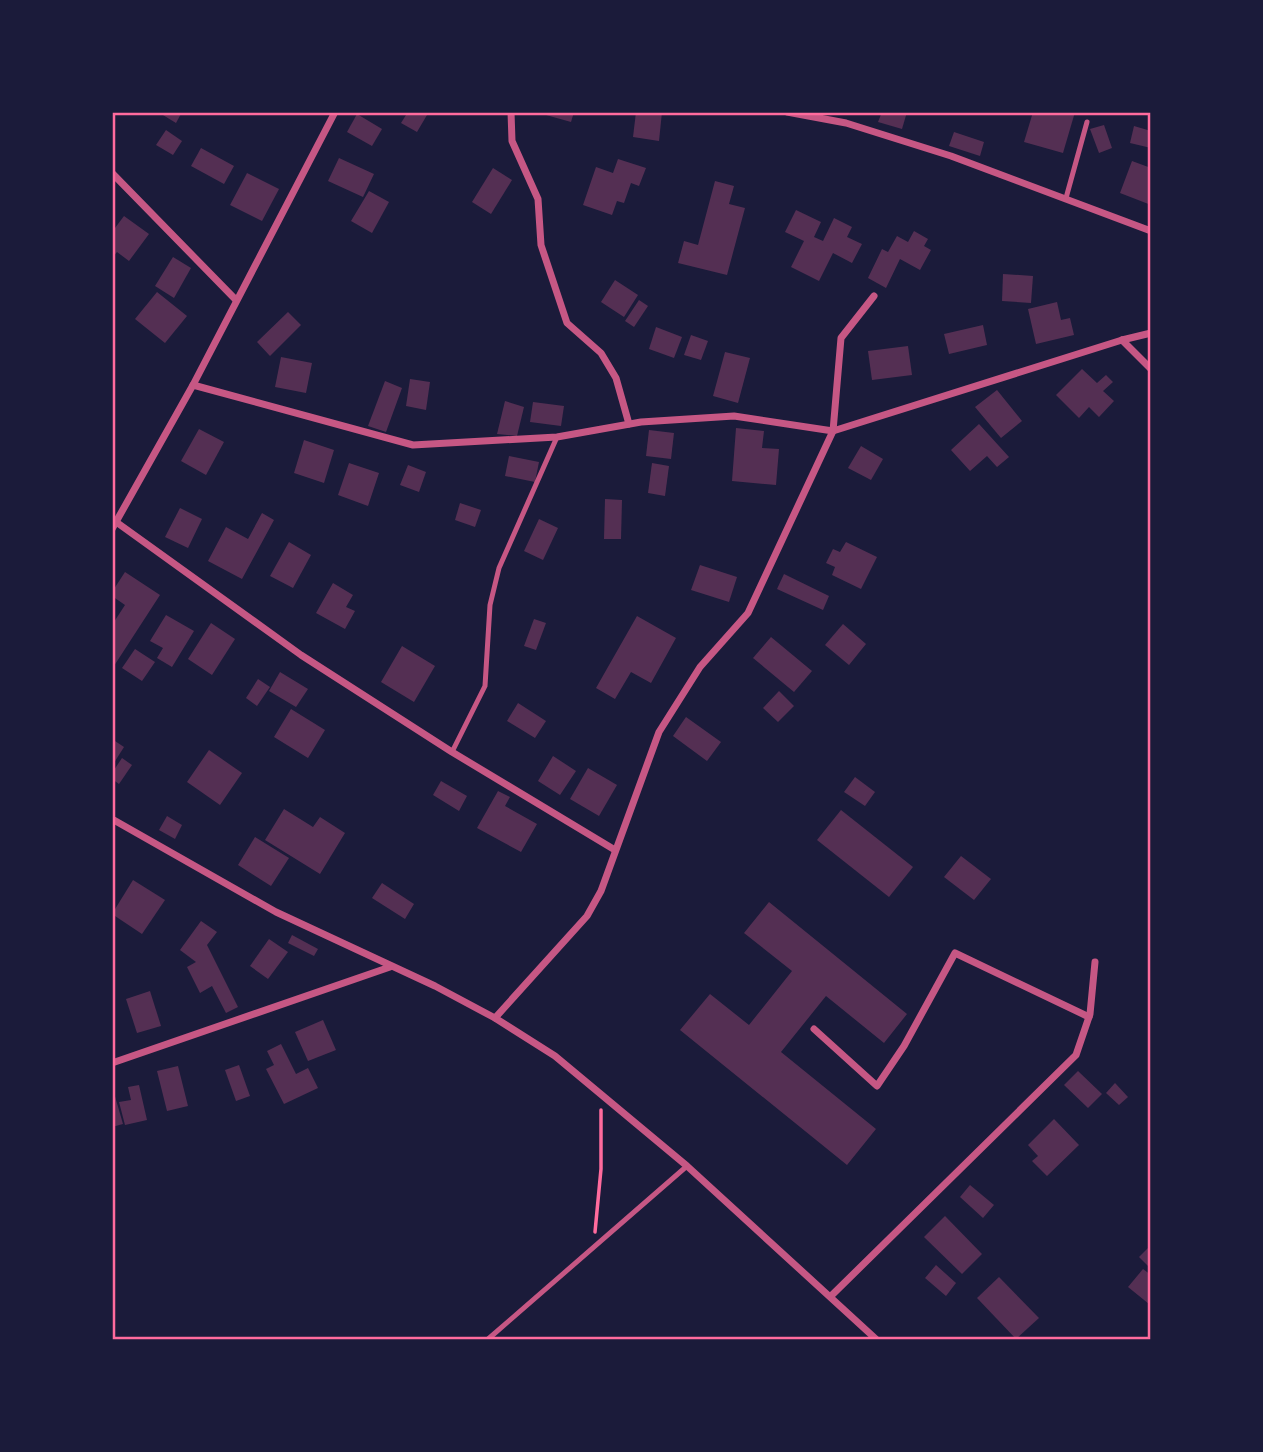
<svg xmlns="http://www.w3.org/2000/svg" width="1263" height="1452" viewBox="0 0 1263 1452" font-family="'Crimson Pro',serif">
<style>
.building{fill:#542f53}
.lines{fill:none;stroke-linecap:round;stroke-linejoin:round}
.path{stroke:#ff6b9d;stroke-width:3.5}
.service{stroke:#c65784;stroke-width:5}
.minor{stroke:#c65784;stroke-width:7}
.neatline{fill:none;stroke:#ff6b9d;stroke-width:2.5}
</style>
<rect width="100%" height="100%" fill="#1b1b3a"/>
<!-- building -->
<g class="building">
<polygon points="158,112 182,112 176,123"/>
<polygon points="400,112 422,112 427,115 417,132 401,123 406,115"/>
<polygon points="547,112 574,112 571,122 546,115"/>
<polygon points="636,112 662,112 659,141 633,137"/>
<polygon points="882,112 907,112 902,129 878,122"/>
<polygon points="1033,112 1075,112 1063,153 1024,142"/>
<polygon points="357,114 382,129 372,146 347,132"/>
<polygon points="1104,125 1112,148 1099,153 1090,129"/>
<polygon points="1134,126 1151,131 1151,148 1130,143"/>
<polygon points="166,130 182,141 173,155 156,145"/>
<polygon points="954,132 984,142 980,156 949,146"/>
<polygon points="201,148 234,166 224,184 191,166"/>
<polygon points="339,158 374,174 363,197 328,181"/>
<polygon points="618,159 646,168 639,186 631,183 624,203 617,201 612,215 583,205 596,167 613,173"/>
<polygon points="1132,161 1151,168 1151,205 1120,193"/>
<polygon points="493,168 512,180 491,214 472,202"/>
<polygon points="247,173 279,189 262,221 230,205"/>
<polygon points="715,181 734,186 729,204 745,208 727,275 678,263 684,241 698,245"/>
<polygon points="369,191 389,202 372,233 351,221"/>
<polygon points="796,210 821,222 814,237 823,241 834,218 852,227 847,237 862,244 852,263 833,253 819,281 791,267 804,241 785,232"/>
<polygon points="124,216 149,234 129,261 117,252 112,258 112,232"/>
<polygon points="914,231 928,239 924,246 931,250 920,270 900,259 886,288 868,278 882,249 888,252 897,236 908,242"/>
<polygon points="173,257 191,268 174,298 155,286"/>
<polygon points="1003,274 1033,276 1031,303 1002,301"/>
<polygon points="615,280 638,295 624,317 601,302"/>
<polygon points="157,292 187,316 165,343 135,319"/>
<polygon points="639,300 648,306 634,327 625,321"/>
<polygon points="1057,302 1061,320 1070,318 1074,335 1036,344 1028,309"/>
<polygon points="288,312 301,325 270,356 257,342"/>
<polygon points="983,325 987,345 949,354 944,334"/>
<polygon points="656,327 682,337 674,358 649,349"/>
<polygon points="691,335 708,341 701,360 684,355"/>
<polygon points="908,346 912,375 872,380 868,351"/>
<polygon points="725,352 750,358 738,403 713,396"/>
<polygon points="281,357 312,363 306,393 275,387"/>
<polygon points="1082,369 1097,383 1106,375 1113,382 1103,391 1114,401 1099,417 1089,407 1079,418 1056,395"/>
<polygon points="410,379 430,382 426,410 406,406"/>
<polygon points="385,381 402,388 386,432 368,426"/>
<polygon points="997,390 1022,421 1001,438 975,407"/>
<polygon points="505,401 524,407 517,436 497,434"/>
<polygon points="533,402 564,406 561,426 530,422"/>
<polygon points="979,424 1009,457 997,467 987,456 970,471 951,450"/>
<polygon points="736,428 764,431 762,448 779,449 776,485 732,481"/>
<polygon points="199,429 224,442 206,475 181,461"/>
<polygon points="649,430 674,433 671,459 646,456"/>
<polygon points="304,440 334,450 324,483 294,473"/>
<polygon points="861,446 883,459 871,480 848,468"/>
<polygon points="509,456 539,462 535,482 505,476"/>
<polygon points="349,463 379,473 368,506 338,495"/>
<polygon points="652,463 669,466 665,496 648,493"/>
<polygon points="408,465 426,472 419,492 400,485"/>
<polygon points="605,499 622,500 621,539 604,539"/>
<polygon points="460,503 481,510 475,527 455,520"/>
<polygon points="180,508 202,519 188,548 165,537"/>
<polygon points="262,513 274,520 242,579 208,561 226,527 248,539"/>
<polygon points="539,519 558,528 543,560 524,551"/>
<polygon points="289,542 311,555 293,588 270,576"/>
<polygon points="846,542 877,557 861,589 832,575 835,567 826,563 833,549 840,552"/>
<polygon points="700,565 737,577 729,602 691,590"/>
<polygon points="125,572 160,595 112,669 112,625 125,605 112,596 112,592"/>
<polygon points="784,574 829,596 823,610 777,589"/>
<polygon points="333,583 353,595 346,607 355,611 345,629 316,613"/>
<polygon points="166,615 194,631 172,667 157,658 163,648 150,641"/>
<polygon points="637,616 676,638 651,683 631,672 615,699 596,688"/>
<polygon points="534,619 546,623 536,650 524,646"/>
<polygon points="211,623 235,639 212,675 188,659"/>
<polygon points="843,624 866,644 849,665 825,645"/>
<polygon points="771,637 812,671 794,692 753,658"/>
<polygon points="402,646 435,666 414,702 381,682"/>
<polygon points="135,649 155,662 142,681 122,668"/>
<polygon points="280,672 308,689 296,707 269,691"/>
<polygon points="258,679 270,687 257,706 246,698"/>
<polygon points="779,691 794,706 778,722 763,708"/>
<polygon points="518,703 546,721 535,738 507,721"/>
<polygon points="291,709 325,730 308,758 274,737"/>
<polygon points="686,717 721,742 707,761 673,736"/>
<polygon points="112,739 124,747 112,766"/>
<polygon points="209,750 242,773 220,805 187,782"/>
<polygon points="553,756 576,771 560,795 538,781"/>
<polygon points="122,758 132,765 119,784 112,779 112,773"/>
<polygon points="588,768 617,785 599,816 570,799"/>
<polygon points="855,777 875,792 865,806 844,792"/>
<polygon points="441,781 467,796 459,811 433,795"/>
<polygon points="498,791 510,797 505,806 537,824 521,852 477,828"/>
<polygon points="284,809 313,827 320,817 345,833 320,874 265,840"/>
<polygon points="841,810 913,867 889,897 817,840"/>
<polygon points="167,816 182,825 175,839 159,830"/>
<polygon points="255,837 289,858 271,886 238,865"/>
<polygon points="961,856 991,879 974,900 944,877"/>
<polygon points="133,880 165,900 142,934 112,914"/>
<polygon points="382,883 414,904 405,919 372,898"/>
<polygon points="769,902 907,1014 884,1043 826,996 781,1052 876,1129 847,1165 680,1030 710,994 749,1025 792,971 744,933"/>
<polygon points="201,921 217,932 207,945 238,1007 226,1013 212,986 200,993 187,967 196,962 180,950"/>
<polygon points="292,935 318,949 314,956 288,943"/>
<polygon points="269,939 288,952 268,979 250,966"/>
<polygon points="150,991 161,1026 137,1033 126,999"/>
<polygon points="323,1020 336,1050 308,1061 295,1032"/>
<polygon points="281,1044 296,1074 308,1068 318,1088 284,1104 266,1069 274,1065 267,1051"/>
<polygon points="239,1065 250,1096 236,1101 225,1070"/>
<polygon points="178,1066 188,1106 167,1111 157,1071"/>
<polygon points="1078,1071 1102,1094 1088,1108 1064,1085"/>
<polygon points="1115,1083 1128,1097 1119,1105 1106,1093"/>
<polygon points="139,1085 147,1120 125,1125 119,1102 131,1100 128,1087"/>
<polygon points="112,1086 123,1124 112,1127"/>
<polygon points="1054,1119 1079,1145 1047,1176 1032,1161 1038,1156 1028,1145"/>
<polygon points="970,1185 994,1205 983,1218 960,1197"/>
<polygon points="945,1216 982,1254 962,1274 924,1237"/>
<polygon points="1151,1245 1151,1269 1139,1257"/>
<polygon points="936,1265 956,1283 946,1296 925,1278"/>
<polygon points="1143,1269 1151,1275 1151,1302 1149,1304 1128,1287"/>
<polygon points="999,1277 1039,1318 1016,1339 977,1298"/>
</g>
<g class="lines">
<!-- path -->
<polyline class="path" points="595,1232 601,1169 601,1110"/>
<!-- service -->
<g class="service">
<polyline points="1066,198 1087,122"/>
<polyline points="452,752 485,686 490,605 499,568 557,437"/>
<polyline points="487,1340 687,1166"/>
</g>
<!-- minor -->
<g class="minor">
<polyline points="511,112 512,141 538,199 541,245 567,323 601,353 616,378 629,424"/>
<polyline points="787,112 846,123 951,156 1151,231"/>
<polyline points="112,173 236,300"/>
<polyline points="1122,340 1151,369"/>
<polyline points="193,385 413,445 557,437 641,422 734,416 833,431 1122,340 1151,333"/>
<polyline points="112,519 301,655 452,752 615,850"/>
<polyline points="112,529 193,385 335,112"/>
<polyline points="112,819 276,912 435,986 495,1018 555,1056 687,1166 877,1340"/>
<polyline points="495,1018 587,916 601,891 659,732 700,667 748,613 833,431 841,338 874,296"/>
<polyline points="814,1029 877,1086 904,1046 955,953 1089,1017"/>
<polyline points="112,1063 390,967"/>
<polyline points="831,1296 1076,1055 1090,1014 1095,962"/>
</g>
</g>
<!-- border -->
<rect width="1263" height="1452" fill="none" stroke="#1b1b3a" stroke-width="228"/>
<rect x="114" y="114" width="1035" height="1224" class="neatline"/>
</svg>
